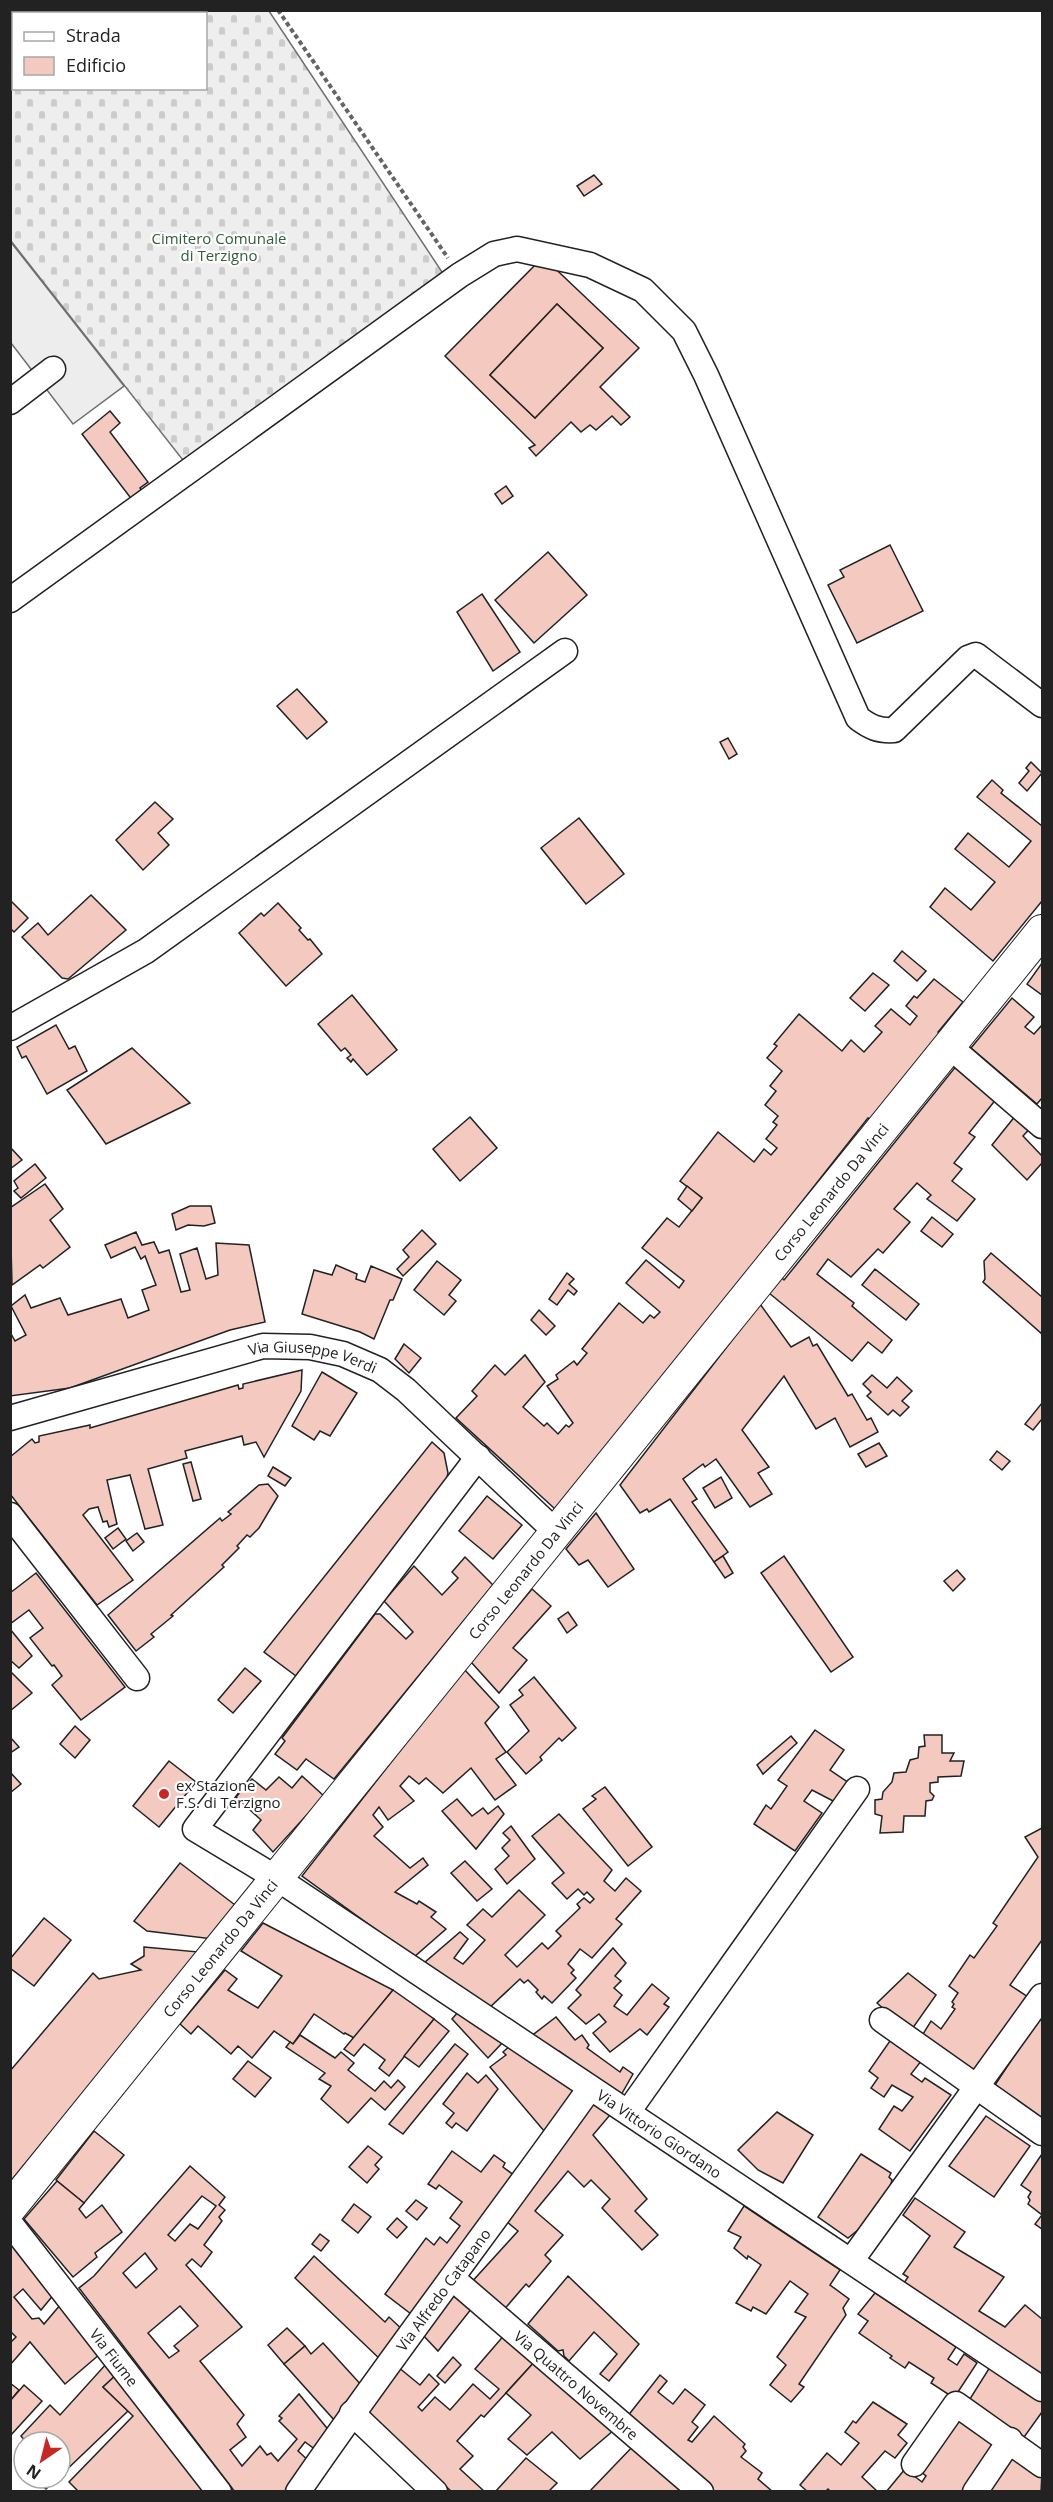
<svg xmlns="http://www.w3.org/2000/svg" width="1053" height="2502" viewBox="0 0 1053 2502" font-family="'Open Sans',sans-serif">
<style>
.cemetery{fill:url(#cemetery-stones);stroke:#6f6f6f;stroke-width:1.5;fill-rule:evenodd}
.parking{fill:#ededed;stroke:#6f6f6f;stroke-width:1.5}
.building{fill:#f3c9c0;stroke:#222;stroke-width:1.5;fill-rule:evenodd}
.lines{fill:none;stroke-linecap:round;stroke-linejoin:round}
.minor-casing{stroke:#222;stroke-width:27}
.major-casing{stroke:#222;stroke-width:34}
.path{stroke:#646464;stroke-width:4;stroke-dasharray:4.5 3;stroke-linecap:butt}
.minor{stroke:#fff;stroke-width:24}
.major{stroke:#fff;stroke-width:32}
.poi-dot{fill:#c62828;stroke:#fff;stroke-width:2}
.labels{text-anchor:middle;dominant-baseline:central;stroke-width:4.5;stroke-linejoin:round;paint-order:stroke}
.park-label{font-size:15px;fill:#2f5e38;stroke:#fff}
.street-label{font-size:15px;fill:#222;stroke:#fff}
.poi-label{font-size:15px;fill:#222;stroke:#fff;text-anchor:start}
</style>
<defs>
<pattern id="cemetery-stones" width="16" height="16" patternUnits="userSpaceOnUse" patternTransform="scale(1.5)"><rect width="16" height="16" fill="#eee"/><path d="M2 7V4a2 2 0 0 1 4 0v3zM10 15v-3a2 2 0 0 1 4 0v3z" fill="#ccc"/></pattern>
</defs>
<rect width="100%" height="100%" fill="#fff"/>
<!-- cemetery -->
<path class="cemetery" d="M11,11H269L444,275L186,464L11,241ZM14,14H206V88H14Z"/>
<!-- parking -->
<polygon class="parking" points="10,241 124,386 73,424 11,343"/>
<!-- building -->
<g class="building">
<polygon points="594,175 602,184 584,196 577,186"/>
<path d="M543,257L639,348L600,387L630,417L621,425L612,416L596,430L590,425L581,432L571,422L536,456L529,448L535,445L445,356ZM557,304L603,348L535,418L490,375Z"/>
<polygon points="557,304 603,348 535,418 490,375"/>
<polygon points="110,411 120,423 110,432 148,482 140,488 146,497 136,505 82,434"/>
<polygon points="506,486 513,496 502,504 495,494"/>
<polygon points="890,545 923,611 857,643 828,585 844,577 840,570"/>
<polygon points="548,552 587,595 534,643 495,600"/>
<polygon points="482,594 520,652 493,671 457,612"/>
<polygon points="297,689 327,722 307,739 277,706"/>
<polygon points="728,738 737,754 729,759 720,742"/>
<polygon points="1031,762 1042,773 1027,791 1019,783 1029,771 1026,768"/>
<polygon points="992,780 1003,790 1001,793 1042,826 1042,901 993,961 930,907 945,888 971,910 995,882 955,849 968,833 1009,867 1031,841 977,797"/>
<polygon points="155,802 173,819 158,833 169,845 143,870 116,840"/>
<polygon points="579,818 624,874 586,904 541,848"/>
<polygon points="91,895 126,930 68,979 62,978 22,937 38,923 48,935"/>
<polygon points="10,900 28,918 14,932 10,928"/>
<polygon points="278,903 301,928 299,930 308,940 310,939 322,954 286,986 239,933 261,913 264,916"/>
<polygon points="902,951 926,971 917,981 894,961"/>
<polygon points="1042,963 1042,995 1027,984"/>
<polygon points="873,973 889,985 865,1011 850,998"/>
<polygon points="934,979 963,1002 938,1032 941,1034 872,1120 868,1118 578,1485 577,1484 555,1509 456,1418 477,1396 472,1391 495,1365 505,1375 525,1355 545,1382 523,1407 544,1426 547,1423 558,1434 566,1425 569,1427 573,1423 547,1386 558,1379 556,1375 574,1361 577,1365 587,1353 582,1349 619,1303 643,1323 650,1315 654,1318 660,1312 626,1283 646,1260 679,1288 684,1281 642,1248 667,1218 679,1227 702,1198 680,1181 718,1132 754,1162 764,1149 771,1155 777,1148 766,1139 777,1125 773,1122 778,1116 765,1105 776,1091 770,1086 782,1071 767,1058 777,1046 774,1044 799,1014 842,1051 851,1040 864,1052 882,1032 875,1026 891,1009 910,1025 917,1016 906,1006 914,996 917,998"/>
<polygon points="352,995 397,1050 367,1075 353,1059 351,1062 347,1058 351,1055 345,1048 341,1051 318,1024"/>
<polygon points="1012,998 1034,1017 1025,1027 1034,1034 1042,1025 1042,1098 1037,1104 971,1048"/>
<polygon points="56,1025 69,1049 75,1046 87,1071 47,1094 26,1056 22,1058 17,1047"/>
<polygon points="132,1048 190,1103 106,1144 67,1090"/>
<polygon points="961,1060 1001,1093 969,1133 975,1137 954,1163 962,1169 952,1181 975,1199 957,1221 927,1199 931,1195 917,1183 894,1209 910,1222 883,1253 878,1249 851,1277 828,1259 817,1274 854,1303 852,1306 892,1340 882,1353 868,1342 852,1361 769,1293 782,1278 784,1280"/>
<polygon points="1020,1110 1035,1123 1023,1136 1042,1156 1042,1163 1027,1180 992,1145"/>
<polygon points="470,1117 497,1148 460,1181 433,1149"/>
<polygon points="10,1147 22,1160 10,1169"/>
<polygon points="35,1164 46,1178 21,1198 14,1191 18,1188 14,1181"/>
<polygon points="45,1184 63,1209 50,1220 70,1247 43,1268 40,1265 12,1285 10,1208"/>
<polygon points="687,1186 702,1198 692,1211 678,1199"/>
<polygon points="190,1206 211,1206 215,1223 204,1226 188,1225 176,1230 172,1214"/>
<polygon points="932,1217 953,1234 942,1247 921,1231"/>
<polygon points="422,1230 436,1244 403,1276 397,1269 409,1257 403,1250"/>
<polygon points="136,1232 142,1245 154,1242 159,1253 169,1250 181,1292 190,1290 180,1254 197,1248 206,1279 218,1275 216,1243 249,1245 265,1322 230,1330 70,1388 10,1396 10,1332 15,1341 26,1335 11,1306 25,1295 31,1308 60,1298 68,1315 121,1299 128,1318 149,1310 142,1290 156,1285 145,1256 141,1259 135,1247 111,1258 105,1245"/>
<polygon points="991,1253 1042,1297 1042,1334 983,1282 985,1279 984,1261"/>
<polygon points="437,1261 461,1280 449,1295 456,1301 444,1315 414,1290"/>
<polygon points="336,1265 357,1274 356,1279 365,1282 371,1266 402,1279 393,1300 390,1300 374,1339 360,1332 302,1314 314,1270 332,1275"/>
<polygon points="875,1269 919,1304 906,1320 862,1285"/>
<polygon points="567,1273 574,1279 569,1284 577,1291 574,1295 568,1290 557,1305 549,1299"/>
<polygon points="760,1304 791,1347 809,1337 813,1346 817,1344 848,1396 852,1394 867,1420 871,1418 878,1432 850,1447 835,1418 816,1429 784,1376 742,1430 769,1467 758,1473 772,1494 750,1507 716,1459 705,1467 703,1464 683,1479 697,1499 692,1502 728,1552 714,1562 670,1499 649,1512 647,1509 640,1513 620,1485"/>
<polygon points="539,1310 555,1326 546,1335 531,1320"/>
<polygon points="404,1344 421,1358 409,1373 395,1359"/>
<polygon points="302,1370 301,1391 264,1457 256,1442 244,1445 242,1436 185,1451 187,1458 148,1469 163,1525 145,1529 130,1475 107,1480 117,1524 109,1527 107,1521 103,1522 98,1507 89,1509 83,1515 133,1580 97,1605 10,1494 10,1457 32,1439 35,1443 39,1442 39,1436 90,1425 90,1428 238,1385 239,1389 243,1388 243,1384"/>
<polygon points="322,1372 357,1393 330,1436 320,1431 314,1440 292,1426"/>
<polygon points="872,1375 887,1388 897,1377 912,1391 902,1401 909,1407 900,1416 893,1410 888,1415 867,1396 871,1392 863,1384"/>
<polygon points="1042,1403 1042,1419 1033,1430 1025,1424"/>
<polygon points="432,1442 444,1453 448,1473 444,1490 296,1676 264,1652"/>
<polygon points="879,1443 887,1456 866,1467 858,1454"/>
<polygon points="997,1451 1010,1461 1002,1470 990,1460"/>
<polygon points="191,1462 201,1499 193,1501 183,1464"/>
<polygon points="273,1467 291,1478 285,1486 268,1476"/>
<polygon points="721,1477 732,1498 715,1508 703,1488"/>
<polygon points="268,1484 278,1496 259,1528 250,1537 247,1535 237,1546 239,1548 222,1565 224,1567 171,1615 173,1616 151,1634 154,1637 136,1651 108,1615 220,1518 222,1521 231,1514 228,1512 259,1485"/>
<polygon points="487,1496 522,1525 493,1559 459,1531"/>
<polygon points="596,1513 634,1569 608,1587 588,1560 579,1565 566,1549"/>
<polygon points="118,1528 126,1539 113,1549 105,1538"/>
<polygon points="137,1533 144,1542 133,1551 126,1541"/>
<polygon points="723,1556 733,1573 725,1578 714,1562"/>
<polygon points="784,1556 853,1657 831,1672 761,1573"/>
<polygon points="465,1557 493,1585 334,1779 306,1759 297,1770 275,1754 285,1741 282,1738 375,1614 380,1614 406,1639 413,1632 384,1601 414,1566 442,1595 458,1578 452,1572"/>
<polygon points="957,1570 965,1579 953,1591 944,1581"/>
<polygon points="36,1573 125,1687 81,1720 52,1685 62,1676 54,1665 52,1666 30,1638 43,1628 29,1610 10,1624 10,1593"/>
<polygon points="532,1589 551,1606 513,1648 527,1660 499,1693 471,1662"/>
<polygon points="568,1612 577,1625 567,1633 558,1619"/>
<polygon points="10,1629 32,1656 19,1668 10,1660"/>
<polygon points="245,1668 261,1681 233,1713 218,1700"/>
<polygon points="464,1669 499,1707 485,1723 506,1752 496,1759 516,1785 495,1800 471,1768 443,1793 426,1778 419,1784 409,1776 400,1786 414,1801 388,1820 379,1807 373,1815 383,1827 374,1836 410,1868 423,1858 428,1865 395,1892 417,1904 419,1901 436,1912 431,1917 446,1929 414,1957 302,1876"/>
<polygon points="10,1671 32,1693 10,1711"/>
<polygon points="534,1677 576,1728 562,1741 559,1738 540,1757 542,1760 526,1774 507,1752 529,1731 510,1705 523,1695 519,1690"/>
<polygon points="75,1726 90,1740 75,1758 60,1744"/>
<polygon points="815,1730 844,1750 830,1770 849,1783 835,1802 812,1790 804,1801 822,1813 795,1851 754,1824 766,1805 771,1809 787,1786 778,1780"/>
<polygon points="924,1735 942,1735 942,1753 954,1753 950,1761 964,1761 961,1776 938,1777 938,1782 930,1783 930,1792 934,1796 932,1800 926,1801 925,1816 904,1816 903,1832 880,1833 882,1816 875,1814 875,1800 882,1799 883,1792 892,1782 894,1773 906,1772 910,1760 918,1758 919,1747 925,1746"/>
<polygon points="791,1736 797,1743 763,1774 757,1765"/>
<polygon points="10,1737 19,1747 10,1753"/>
<polygon points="169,1761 196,1782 159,1827 133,1806"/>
<polygon points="10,1772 21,1784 10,1793"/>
<polygon points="302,1776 324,1796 273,1852 253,1830 261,1820 236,1797 252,1779 266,1790 279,1777 292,1788"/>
<polygon points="605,1787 652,1847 628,1866 583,1809 596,1799 592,1796"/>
<polygon points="457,1799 472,1816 483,1808 488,1814 498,1806 504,1814 476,1849 442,1811"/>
<polygon points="559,1814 612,1870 604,1881 615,1891 626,1878 641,1891 616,1919 622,1924 592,1958 580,1949 568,1964 574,1970 571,1973 576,1978 552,2003 544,1996 542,1999 536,1992 538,1990 528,1980 524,1983 520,1979 489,2008 424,1963 460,1932 468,1939 454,1958 463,1964 485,1940 467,1925 483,1909 492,1917 519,1890 545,1915 505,1955 517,1967 542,1943 548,1949 561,1936 556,1931 580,1908 577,1904 584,1898 590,1903 594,1899 587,1892 584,1895 578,1889 567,1899 552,1883 564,1873 532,1836"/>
<polygon points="511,1826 535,1859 507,1884 495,1869 509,1856 502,1848 510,1840 503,1833"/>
<polygon points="1042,1828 1042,1940 1010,1985 1028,1997 973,2078 920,2039 931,2021 941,2029 955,2009 952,2007 954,2004 952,2002 958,1993 949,1986 970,1955 974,1958 997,1926 993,1923 1038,1857 1025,1837"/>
<polygon points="465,1861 492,1889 477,1901 451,1873"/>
<polygon points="180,1863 239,1908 213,1939 147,1931 134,1921"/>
<polygon points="44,1918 71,1940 34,1986 10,1968 10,1959"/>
<polygon points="263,1923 393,1990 354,2038 345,2033 344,2034 314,2014 293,2044 274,2031 252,2058 238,2046 231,2054 198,2026 191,2034 180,2024 225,1970 237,1979 228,1990 258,2008 282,1976 241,1951"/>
<polygon points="144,1947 199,1952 10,2182 10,2071 93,1973 99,1979 141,1970 131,1964 144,1956"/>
<polygon points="613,1948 626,1963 615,1976 621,1981 614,1988 622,1995 614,2006 627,2015 652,1984 669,1998 664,2004 669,2007 647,2035 640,2029 610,2052 593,2033 606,2022 599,2014 586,2024 568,2008 581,1995 576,1990"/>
<polygon points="908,1973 936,1995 910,2032 877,2003"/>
<polygon points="393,1990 434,2019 389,2076 379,2068 385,2060 364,2044 354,2056 344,2049"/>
<polygon points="459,2011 503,2042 488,2058 452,2019"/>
<polygon points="1042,2014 1042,2118 1032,2111 1030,2113 993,2088"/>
<polygon points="556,2017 575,2040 582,2035 589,2045 587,2048 620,2072 623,2067 633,2074 621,2095 559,2051 556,2056 530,2037"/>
<polygon points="434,2019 449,2031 419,2067 404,2056"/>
<polygon points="300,2035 335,2058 341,2052 354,2063 348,2070 375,2091 384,2081 391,2088 398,2080 405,2087 385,2110 371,2098 348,2123 321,2099 331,2086 319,2079 325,2073 286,2047 290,2042 293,2044"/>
<polygon points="892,2038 922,2060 911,2074 922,2082 925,2078 951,2095 910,2151 879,2129 894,2106 902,2111 913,2097 892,2085 884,2097 871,2088 878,2078 869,2071"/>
<polygon points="455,2044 468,2054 403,2134 389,2124"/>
<polygon points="511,2045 578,2094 550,2138 490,2067 506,2055 503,2052"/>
<polygon points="248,2061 271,2078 255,2097 233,2079"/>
<polygon points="467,2073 478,2083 486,2075 498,2089 467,2131 456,2123 452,2128 446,2123 454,2113 443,2104"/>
<polygon points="590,2101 610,2115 593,2135 647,2199 635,2211 658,2235 642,2250 602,2208 610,2199 591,2180 584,2187 568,2171 535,2211 563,2235 545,2255 551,2261 529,2287 526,2284 502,2312 469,2285 518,2231 506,2221"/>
<polygon points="777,2112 813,2135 783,2183 758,2170 738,2150"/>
<polygon points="986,2116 1030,2146 994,2197 949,2166"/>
<polygon points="94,2131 124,2155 84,2203 56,2180"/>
<polygon points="368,2146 382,2157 375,2165 379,2169 367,2183 349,2167"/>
<polygon points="452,2151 481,2172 494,2155 505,2163 503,2167 519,2179 415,2317 385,2294 426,2238 434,2245 440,2237 447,2243 460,2226 450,2218 462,2202 439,2185 436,2189 428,2184"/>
<polygon points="861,2154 891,2173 889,2177 892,2180 888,2195 869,2221 848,2238 818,2217"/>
<polygon points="1042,2154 1042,2229 1035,2224 1042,2215 1028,2204 1030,2200 1028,2197 1031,2192 1021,2185"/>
<path d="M190,2166L225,2197L219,2205L225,2210L219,2217L222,2221L204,2245L212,2252L201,2267L192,2259L186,2265L242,2327L200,2361L244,2415L237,2424L246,2437L230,2450L242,2466L260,2446L267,2455L271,2453L278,2461L297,2439L279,2421L282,2418L279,2416L299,2394L331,2433L316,2450L305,2442L298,2451L310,2462L290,2492H235L79,2288L94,2276ZM202,2196L216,2206L198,2229L190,2224L175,2241L168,2235ZM145,2253L157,2269L136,2288L123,2273ZM180,2306L198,2326L174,2346L179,2351L169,2358L148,2333Z"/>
<polygon points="57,2181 84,2203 79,2209 86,2218 102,2205 122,2232 95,2253 97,2257 73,2277 24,2219"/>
<polygon points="915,2198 965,2232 954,2247 1004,2277 979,2311 1005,2327 1025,2305 1042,2319 1042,2377 904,2283 908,2277 903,2274 930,2236 903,2215"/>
<polygon points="416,2200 427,2208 417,2220 406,2211"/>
<polygon points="354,2204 371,2217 358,2233 342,2220"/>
<polygon points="744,2206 840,2270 830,2285 849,2299 843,2308 846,2315 799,2384 804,2387 791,2402 770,2385 786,2365 777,2357 806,2317 795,2312 808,2294 790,2281 766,2314 753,2307 751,2311 736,2303 761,2265 748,2256 747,2259 734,2248 741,2237 728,2231"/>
<polygon points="397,2218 407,2227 397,2238 387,2229"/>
<polygon points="320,2234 329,2241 321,2251 312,2244"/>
<polygon points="10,2242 55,2293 41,2310 23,2289 14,2297 32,2319 39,2318 44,2324 61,2304 100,2354 65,2384 30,2342 10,2365 10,2343 16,2337 10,2331"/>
<polygon points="314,2256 385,2322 389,2317 406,2333 383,2362 295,2278"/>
<polygon points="568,2276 639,2344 609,2381 600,2374 617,2354 594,2332 569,2361 564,2356 563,2350 558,2351 528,2324"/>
<polygon points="450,2292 472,2308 438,2351 420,2332"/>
<polygon points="875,2293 956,2347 948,2359 957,2365 964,2354 977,2363 954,2398 931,2383 934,2378 909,2362 905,2368 890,2358 892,2356 859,2333 868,2321 858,2314"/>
<polygon points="287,2328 305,2346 284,2364 268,2345"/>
<polygon points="506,2333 537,2359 484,2417 481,2415 457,2441 473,2456 460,2469 485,2492 452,2492 362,2409 398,2367 420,2385 429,2374 439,2384 418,2407 422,2411 435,2397 450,2410 473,2384 490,2399 499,2389 475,2369"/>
<polygon points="323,2343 364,2388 336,2422 284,2364 305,2346 311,2354"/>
<polygon points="453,2357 461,2365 445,2383 437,2376"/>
<polygon points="537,2359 614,2430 580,2459 552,2432 527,2455 508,2439 531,2415 506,2393"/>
<polygon points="107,2363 117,2374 103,2387 128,2411 60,2476 60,2442 26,2442 21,2436 50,2405 60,2415"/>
<polygon points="990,2367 1042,2402 1042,2412 1022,2440 968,2402"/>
<polygon points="117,2374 205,2492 79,2492 69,2482 133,2416 103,2387"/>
<polygon points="660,2375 667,2381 658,2392 673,2404 685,2389 705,2405 692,2422 698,2427 688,2440 692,2442 714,2416 745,2444 743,2447 746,2451 741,2457 762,2473 758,2479 773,2492 709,2492 627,2417"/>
<polygon points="10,2383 19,2390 10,2401"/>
<polygon points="24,2385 42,2401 10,2436 10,2401"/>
<polygon points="873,2402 907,2424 898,2435 907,2443 895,2458 885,2451 862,2477 878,2492 831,2492 828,2489 825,2492 808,2492 800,2485 827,2453 841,2465 859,2443 845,2432 853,2421 856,2423"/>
<polygon points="957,2415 998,2443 965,2492 886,2492 905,2469 922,2482 926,2476 919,2470"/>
<polygon points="636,2443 692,2492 589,2492"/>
<polygon points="1008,2450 1042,2472 1041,2492 981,2492"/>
<polygon points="526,2458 557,2483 548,2492 495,2492"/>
<polygon points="34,2478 58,2478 46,2489"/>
</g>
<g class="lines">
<defs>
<g id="minor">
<polyline points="10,402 53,369"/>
<path d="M10,600L460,275L494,254L517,249L590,265L643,290L684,331L706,375L858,718C870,727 878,731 894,730L968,658L976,655L1042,705"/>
<polyline points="10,1028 146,951 565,651"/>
<polyline points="949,1046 1042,1126"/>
<path id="s1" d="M10,1418L263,1346L310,1347L343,1354L380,1370L406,1390L558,1534"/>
<path id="s2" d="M478,1457L195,1829L278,1879L1042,2389"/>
<polyline points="10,1515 137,1678"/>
<polyline points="882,2020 1042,2133"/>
<polyline points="628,2112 857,1789"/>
<path id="s3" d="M10,2223L219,2492"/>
<polyline points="851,2261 1042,1996"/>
<path id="s4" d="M452,2278L701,2492"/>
<polyline points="352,2413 435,2492"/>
<polyline points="914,2464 956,2404 1042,2465"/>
<path id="s5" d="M298,2492C392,2355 494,2223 590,2088"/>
<polyline points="975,2492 1010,2440"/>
</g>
<g id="major">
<path id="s6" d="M10,2208L1042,931"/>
</g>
</defs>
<!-- minor casing -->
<use href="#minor" class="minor-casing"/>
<!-- major casing -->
<use href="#major" class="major-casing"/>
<!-- path -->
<polyline class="path" points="278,10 448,258"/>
<!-- minor -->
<use href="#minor" class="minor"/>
<!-- major -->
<use href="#major" class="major"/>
</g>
<!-- markers -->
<circle class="poi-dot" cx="164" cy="1794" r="6"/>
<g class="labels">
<!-- park labels -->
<g class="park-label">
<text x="219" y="238">Cimitero Comunale<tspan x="219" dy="17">di Terzigno</tspan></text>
</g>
<!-- street labels -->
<g class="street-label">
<text stroke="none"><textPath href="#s6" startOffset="1306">Corso Leonardo Da Vinci</textPath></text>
<text stroke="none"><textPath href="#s1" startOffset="314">Via Giuseppe Verdi</textPath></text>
<text stroke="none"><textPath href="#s6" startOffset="820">Corso Leonardo Da Vinci</textPath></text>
<text stroke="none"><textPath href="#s6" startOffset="334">Corso Leonardo Da Vinci</textPath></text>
<text stroke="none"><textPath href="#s2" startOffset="1023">Via Vittorio Giordano</textPath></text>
<text stroke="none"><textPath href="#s5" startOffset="249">Via Alfredo Catapano</textPath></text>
<text stroke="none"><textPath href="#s3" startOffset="170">Via Fiume</textPath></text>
<text stroke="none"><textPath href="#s4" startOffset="164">Via Quattro Novembre</textPath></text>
</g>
<!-- poi labels -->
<g class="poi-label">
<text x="176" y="1785">ex Stazione<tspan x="176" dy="17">F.S. di Terzigno</tspan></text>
</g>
</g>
<!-- border -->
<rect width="1053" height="2502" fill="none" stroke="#222222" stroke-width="24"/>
<!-- legend -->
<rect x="12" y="12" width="195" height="78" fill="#ffffff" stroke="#a7a7a7" stroke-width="1.5"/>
<rect x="24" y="32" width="30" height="9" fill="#ffffff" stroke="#a7a7a7" stroke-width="1.5"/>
<text x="66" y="42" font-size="18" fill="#222222">Strada</text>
<rect x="24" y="57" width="30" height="18" fill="#f3c9c0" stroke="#a7a7a7" stroke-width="1.5"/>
<text x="66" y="72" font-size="18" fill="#222222">Edificio</text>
<!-- north arrow -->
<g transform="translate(42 2460) rotate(215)"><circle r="28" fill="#ffffff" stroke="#a7a7a7" stroke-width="1.5"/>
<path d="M0-4.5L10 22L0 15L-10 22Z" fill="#c62828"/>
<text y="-9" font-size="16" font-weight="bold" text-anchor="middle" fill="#222222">N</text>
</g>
</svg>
